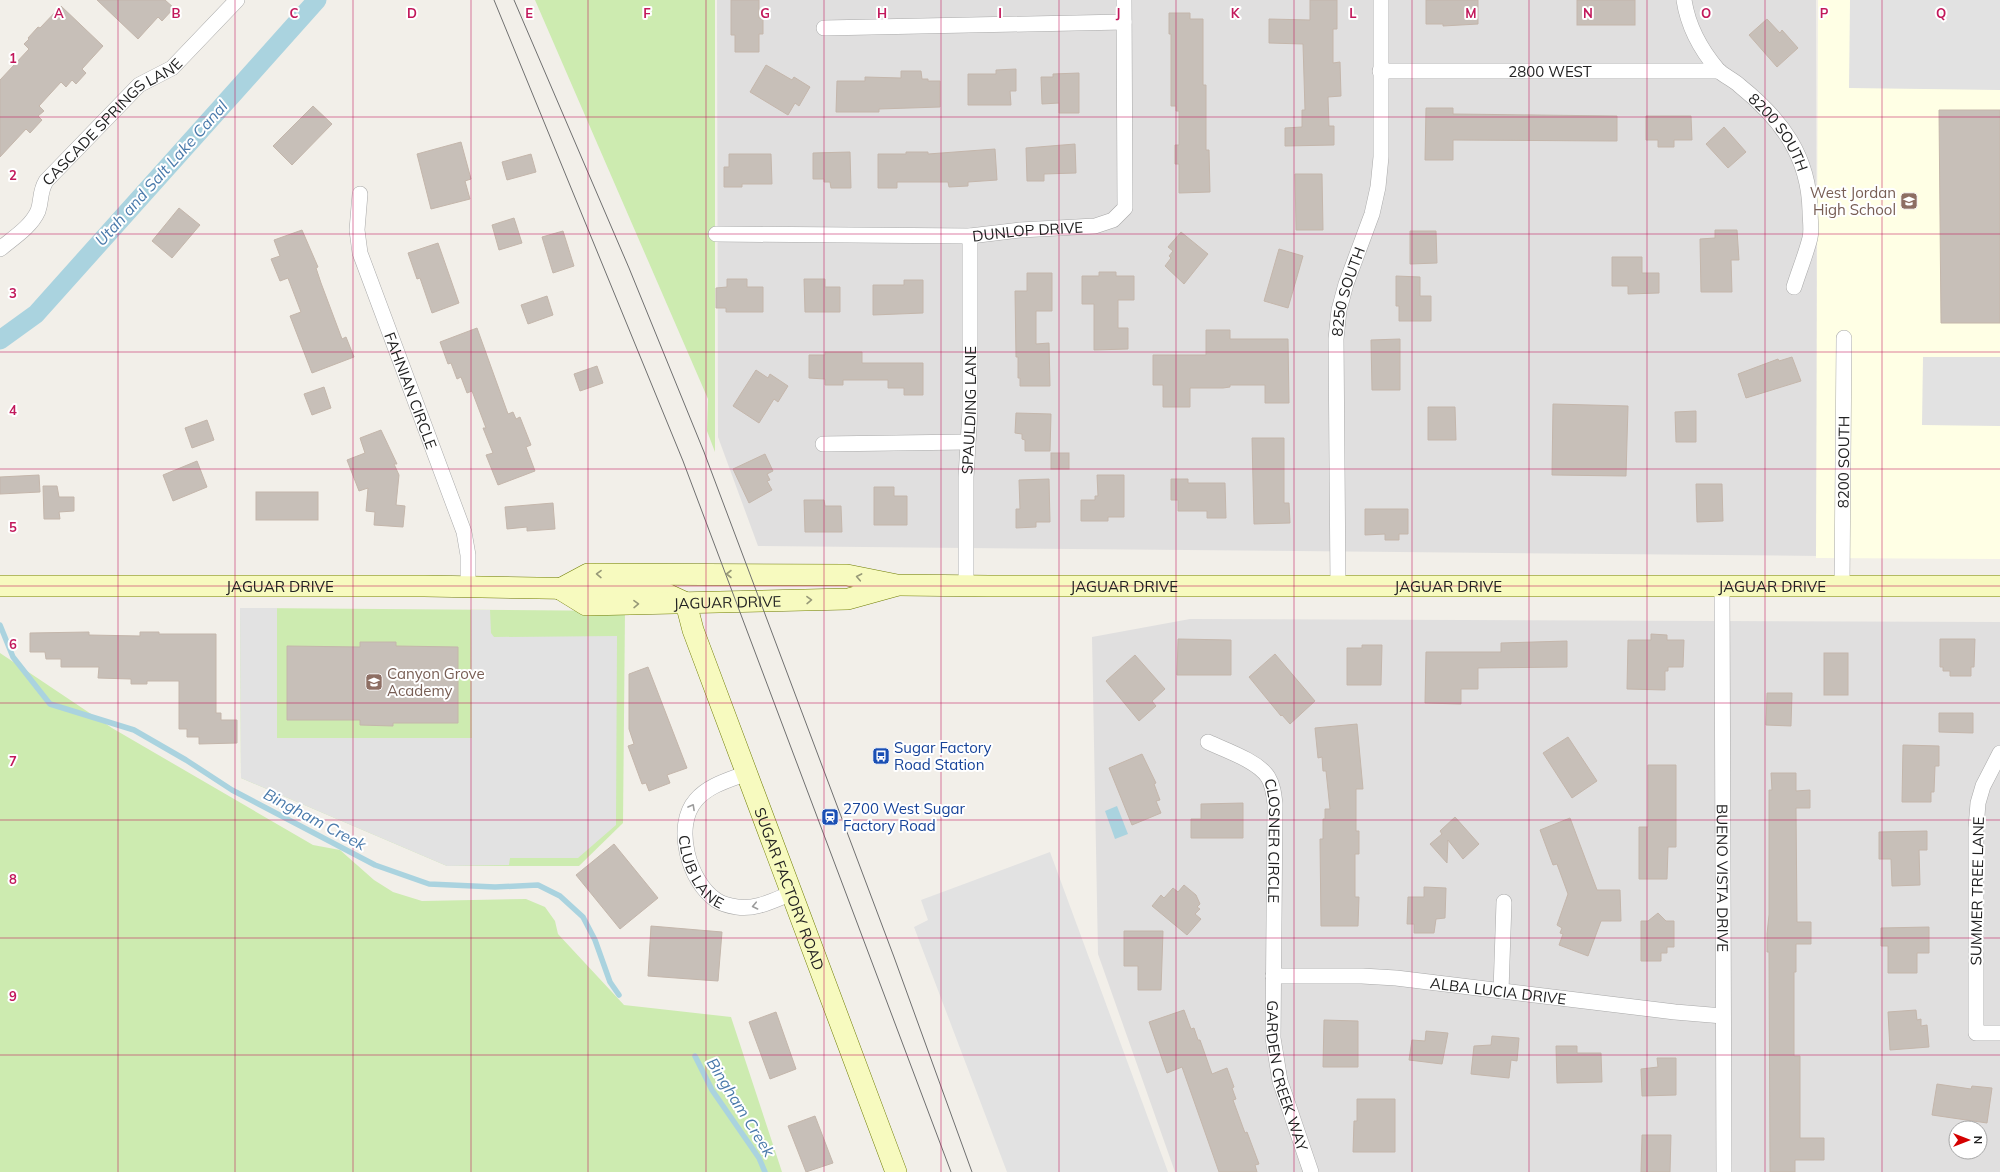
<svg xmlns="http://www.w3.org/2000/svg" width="2000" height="1172" viewBox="0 0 2000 1172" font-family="Mulish,sans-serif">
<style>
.residential{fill:#e0dfdf;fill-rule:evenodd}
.education{fill:#ffffe5}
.grass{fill:#cdebb0}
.parking{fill:#e2e2e2}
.water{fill:#aad3df}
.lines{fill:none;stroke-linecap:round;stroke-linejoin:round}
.stream{stroke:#aad3df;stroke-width:5.5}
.canal{stroke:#aad3df;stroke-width:19}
.building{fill:#c7bfb8;stroke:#c4b6ab}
.street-casing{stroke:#a9a9a9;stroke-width:16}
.secondary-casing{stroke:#707d05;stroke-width:22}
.street{stroke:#fff;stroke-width:15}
.secondary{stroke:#f7fabf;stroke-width:21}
.tram{stroke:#707070;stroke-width:1}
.oneway{stroke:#979978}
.oneway2{stroke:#9c9c9c}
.grid{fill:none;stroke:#c2185b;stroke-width:1;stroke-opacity:0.55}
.labels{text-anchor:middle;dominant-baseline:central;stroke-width:4;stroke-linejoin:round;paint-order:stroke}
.street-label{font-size:15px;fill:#222;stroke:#fff}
.education-label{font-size:15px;fill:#785e54;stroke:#fff;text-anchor:end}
.transit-label{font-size:15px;fill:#164399;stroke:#fff;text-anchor:start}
.water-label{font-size:16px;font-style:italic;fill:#4a7aab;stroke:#fff}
.grid-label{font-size:13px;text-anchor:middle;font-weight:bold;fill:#c2185b;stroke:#fff;stroke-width:4;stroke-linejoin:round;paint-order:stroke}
</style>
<rect width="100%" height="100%" fill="#f2efe9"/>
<!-- residential -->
<g class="residential">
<polygon points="717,0 1816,0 1817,402 1821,556 758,546 718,437"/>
<path d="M1190,619L2000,622V1172H1175L1098,954L1092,637ZM1956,1128H1980V1152H1956Z"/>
</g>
<!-- education -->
<polygon class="education" points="1818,0 2000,0 2000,559 1816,558"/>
<!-- grass -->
<g class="grass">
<polygon points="535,0 715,0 715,452 707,431 708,399"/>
<polygon points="240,608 625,611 623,823 579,866 447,866 241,778"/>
<polygon points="0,653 112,728 313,845 340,850 374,880 393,892 422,901 526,899 545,907 555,921 558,934 624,1005 731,1017 782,1172 0,1172"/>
</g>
<!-- parking -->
<g class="parking">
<polygon points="1850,0 2000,0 2000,90 1849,88"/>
<polygon points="1923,357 2000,357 2000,426 1922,425"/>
<polygon points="240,608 277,608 277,738 472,738 471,610 490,610 491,633 494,637 617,636 616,825 578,858 510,858 509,865 447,866 241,778"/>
<polygon points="1050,852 1168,1172 1007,1172 914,927 928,920 921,900"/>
</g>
<!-- water -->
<polygon class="water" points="1117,806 1128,834 1115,839 1105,811"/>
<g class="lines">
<!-- stream -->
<g class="stream">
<polyline points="0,625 13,657 50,704 134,730 186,760 232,790 375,865 429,884 495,887 538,885 560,896 583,917 595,940 610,982 619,995"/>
<polyline points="695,1056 712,1090 759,1158 765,1172"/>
</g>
<!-- canal -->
<polyline class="canal" points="0,340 36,314 317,0"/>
</g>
<!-- building -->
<g class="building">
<polygon points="97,0 165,0 174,8 162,21 158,17 138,39"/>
<polygon points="731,0 759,0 759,18 763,18 763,34 759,34 759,52 735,52 735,35 731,35"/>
<polygon points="1310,0 1337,0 1337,29 1333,29 1333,63 1340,62 1341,96 1328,97 1329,126 1334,126 1334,145 1285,146 1285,128 1302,127 1302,110 1305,110 1303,44 1269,43 1269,19 1310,20"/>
<polygon points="1426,0 1478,0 1478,24 1443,26 1443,24 1426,24"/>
<rect x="1577" y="0" width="58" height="25"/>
<polygon points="61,6 103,46 82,69 86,73 76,84 72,80 66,87 61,82 39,106 44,111 38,116 42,120 30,133 26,129 0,157 0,80 29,49 24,44 29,39 28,38 38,27 40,28"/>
<polygon points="1169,13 1190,13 1190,19 1203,19 1203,85 1206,85 1206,150 1209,150 1210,192 1179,193 1179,164 1175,164 1175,145 1179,145 1179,111 1176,111 1176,106 1171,106 1171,34 1169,34"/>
<polygon points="1767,19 1780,33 1782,30 1798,48 1777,67 1749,35"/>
<polygon points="766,65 792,80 794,77 810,87 799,106 795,103 788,115 750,92"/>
<polygon points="1016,69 1016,91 1010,91 1011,105 968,105 968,74 996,74 996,70"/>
<polygon points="901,71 921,71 922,79 928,79 928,81 940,81 940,107 879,109 879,112 836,112 837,81 865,81 865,77 901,78"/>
<polygon points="1079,73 1079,113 1059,113 1059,103 1042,104 1041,77 1053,77 1053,74"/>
<polygon points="313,106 332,124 292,165 273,146"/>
<polygon points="1426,108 1453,108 1453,114 1617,116 1617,141 1453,140 1453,160 1425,160"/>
<polygon points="1939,110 2000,110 2000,323 1941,323"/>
<polygon points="1646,116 1691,116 1692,140 1674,140 1674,147 1658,147 1658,140 1646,140"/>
<polygon points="1724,127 1746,152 1728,168 1706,144"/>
<polygon points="461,142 471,179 465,181 470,199 431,209 417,154"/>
<polygon points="1075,144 1076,173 1044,174 1044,181 1027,181 1026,148"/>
<polygon points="995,149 997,180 968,182 968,186 949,187 948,182 897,182 897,188 878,188 878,154 906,154 906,152 928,152 928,154"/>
<polygon points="850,152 851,188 831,188 830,182 824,182 824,179 813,179 813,153"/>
<polygon points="531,154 536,172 507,180 502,162"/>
<polygon points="729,154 771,154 772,184 742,184 742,187 724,187 724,167 729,167"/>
<polygon points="1295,174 1322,174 1323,230 1296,230"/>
<polygon points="179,208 200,225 172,258 152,241"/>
<polygon points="514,218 522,243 499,250 492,225"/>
<polygon points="302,230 318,267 316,268 321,283 342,339 346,337 354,357 312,373 290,316 301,312 288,278 280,281 271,259 280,256 274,240"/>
<polygon points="1715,230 1737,230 1739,260 1731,260 1732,292 1701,292 1700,239 1715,238"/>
<polygon points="563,231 574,266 553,273 542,237"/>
<polygon points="1410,231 1436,231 1437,263 1410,264"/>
<polygon points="1181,232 1208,254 1184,284 1165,266 1171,258 1169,256 1173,251 1168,247"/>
<polygon points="438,243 459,303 432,313 420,278 417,279 408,253"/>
<polygon points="1279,249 1303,256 1288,308 1264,301"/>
<polygon points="1612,257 1642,257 1642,273 1659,273 1659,293 1628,294 1628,286 1612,286"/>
<polygon points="1099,272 1116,272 1116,276 1134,276 1134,300 1118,300 1118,328 1128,328 1128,349 1094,350 1094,304 1082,304 1082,276 1099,276"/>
<polygon points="1027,273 1052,273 1052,311 1036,311 1036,344 1049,343 1050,386 1020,386 1020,378 1018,378 1018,357 1016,357 1015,291 1027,291"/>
<polygon points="1396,276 1420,277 1420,296 1431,296 1431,321 1399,321 1399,306 1396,306"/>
<polygon points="727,279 747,279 747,287 763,287 763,312 726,312 726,308 716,308 716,288 727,287"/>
<polygon points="804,279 825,279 825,287 840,287 840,312 805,312"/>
<polygon points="904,280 923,280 923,313 873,315 873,285 904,285"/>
<polygon points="547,296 553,315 528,324 521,305"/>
<polygon points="477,328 508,414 513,412 516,419 520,417 531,445 526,447 535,471 498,485 486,455 493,453 483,428 486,428 472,391 467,393 461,377 457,379 451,363 448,364 440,342"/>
<polygon points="1206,330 1230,330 1230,339 1288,339 1289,403 1265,403 1265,385 1230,385 1230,387 1223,388 1190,388 1190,407 1163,407 1163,385 1153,385 1153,355 1206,355"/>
<polygon points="1400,339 1400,390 1372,390 1371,340"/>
<polygon points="825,352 862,352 862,363 923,363 923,395 904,395 904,388 888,388 888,380 843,380 843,385 825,385 825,379 809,378 809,355 825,355"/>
<polygon points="1792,357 1801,381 1746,398 1738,374 1778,359 1779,361"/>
<polygon points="597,366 603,383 580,391 574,374"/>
<polygon points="756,370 768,378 770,374 788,386 778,402 774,399 759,423 733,406"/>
<polygon points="324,387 331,408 312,415 304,394"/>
<polygon points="1553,404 1628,406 1626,476 1552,475"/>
<polygon points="1428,407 1455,407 1456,440 1428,440"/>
<polygon points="1696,411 1696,442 1676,442 1675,412"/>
<polygon points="1016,413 1051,414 1050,451 1025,451 1025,440 1022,439 1022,434 1015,433"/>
<polygon points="207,420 214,440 192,448 185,428"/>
<polygon points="381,430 397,464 394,464 399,475 396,505 405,506 403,527 374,525 375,512 366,511 368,488 359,491 347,460 365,453 360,438"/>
<polygon points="1252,438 1284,438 1284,503 1289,503 1290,523 1254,524"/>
<rect x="1051" y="453" width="18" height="16"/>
<polygon points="765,454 773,471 767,474 770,480 767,481 772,490 749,503 733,469"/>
<polygon points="197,461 207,487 173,501 163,475"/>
<polygon points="39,475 40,492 0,494 0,477"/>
<polygon points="1097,475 1124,475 1124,517 1108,517 1108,521 1081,521 1081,500 1095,500 1095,496 1098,496"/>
<polygon points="1049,479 1050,522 1036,522 1036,527 1016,528 1016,509 1020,509 1019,480"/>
<polygon points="1171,479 1188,479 1188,483 1225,483 1226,518 1207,518 1207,511 1178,511 1178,500 1171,500"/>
<polygon points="1696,484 1722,484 1723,521 1697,522"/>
<polygon points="43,486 57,486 59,497 74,497 74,511 59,512 60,519 44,519"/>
<polygon points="874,487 894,487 894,496 907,496 907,525 874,525"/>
<rect x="256" y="492" width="62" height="28"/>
<polygon points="804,500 824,500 825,506 841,506 842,532 805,532"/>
<polygon points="553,503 555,529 527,531 527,527 507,529 505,507"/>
<polygon points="1365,509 1408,509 1408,534 1399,534 1399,540 1385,540 1385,534 1365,535"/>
<polygon points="89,632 89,635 140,636 140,632 159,632 159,634 216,634 216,713 221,713 221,720 237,720 237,743 199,744 199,737 187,737 187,729 179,729 179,681 147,681 147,684 131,684 131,679 98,678 99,667 61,667 61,659 46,659 45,652 30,652 30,633"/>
<polygon points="1651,634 1667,635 1667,640 1684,640 1683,667 1668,667 1668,671 1665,671 1665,690 1627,689 1628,640 1651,640"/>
<polygon points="1178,639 1231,640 1231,675 1177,675"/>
<polygon points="1940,639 1975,639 1974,667 1971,667 1971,676 1950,676 1950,671 1943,671 1943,667 1940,667"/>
<polygon points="1567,641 1567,667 1478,668 1478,689 1461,689 1461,704 1425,703 1426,652 1501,652 1501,643"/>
<polygon points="360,642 396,642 396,646 458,647 458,723 393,723 393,726 360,725 360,720 287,720 287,646 360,647"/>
<polygon points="1362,645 1382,645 1381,685 1347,685 1347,648 1362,648"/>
<rect x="1824" y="653" width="24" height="42"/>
<polygon points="1275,654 1315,701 1290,724 1282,715 1281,716 1249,677"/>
<polygon points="1135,655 1165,689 1152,701 1156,706 1139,721 1106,681"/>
<polygon points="648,667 687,768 667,775 670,783 649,791 646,783 642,784 628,746 634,744 629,729 629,674"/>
<polygon points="1767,693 1792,693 1791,726 1766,725"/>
<polygon points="1939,713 1973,713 1973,733 1939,732"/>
<polygon points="1357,724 1363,789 1356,789 1356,831 1359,831 1359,854 1355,854 1355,897 1359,897 1358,926 1321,926 1320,839 1323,839 1323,819 1325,819 1325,809 1330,809 1326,771 1323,771 1322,757 1318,758 1315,728"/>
<polygon points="1568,737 1597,781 1572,798 1543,753"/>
<polygon points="1903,745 1939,746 1939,766 1935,766 1934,792 1931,792 1931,802 1902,802"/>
<polygon points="1142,754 1156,783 1154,784 1160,800 1156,801 1161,813 1132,825 1109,768"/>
<polygon points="1648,765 1676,765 1676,847 1668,847 1667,879 1639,879 1639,827 1648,827"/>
<polygon points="1771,773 1796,773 1796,791 1810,790 1810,808 1796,808 1797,922 1811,922 1811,944 1796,944 1796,972 1794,972 1794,1056 1800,1056 1800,1138 1824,1138 1824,1160 1795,1160 1795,1172 1770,1172 1769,952 1767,952 1767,934 1769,915 1769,790 1772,790"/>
<polygon points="1243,803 1243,838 1191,838 1191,819 1201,819 1201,804"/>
<polygon points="1455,817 1479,844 1463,859 1448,840 1447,863 1430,844 1442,834 1440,831"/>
<polygon points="1570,818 1597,890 1620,890 1621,921 1601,921 1588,956 1559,945 1563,934 1560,933 1562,928 1557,925 1568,894 1557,864 1553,865 1540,830"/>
<polygon points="1927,831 1927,850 1919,850 1920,885 1892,886 1891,859 1879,859 1879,832"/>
<polygon points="614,844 658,898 620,929 576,875"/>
<polygon points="1184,885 1196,895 1200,904 1197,907 1200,909 1195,914 1201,919 1187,935 1152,906 1161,895 1164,898 1173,888 1178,892"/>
<polygon points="1424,887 1446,888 1445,918 1436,919 1434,933 1414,933 1414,924 1407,924 1408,897 1424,897"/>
<polygon points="1658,913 1666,921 1674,921 1674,947 1667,947 1667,953 1661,953 1661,961 1641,961 1641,921 1648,921"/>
<polygon points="651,926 722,932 718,981 648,976"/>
<polygon points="1929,927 1929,953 1917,953 1917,973 1888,973 1888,946 1881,946 1881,928"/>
<polygon points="1124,931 1163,931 1161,990 1138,990 1138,966 1124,966"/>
<polygon points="1184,1010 1191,1029 1194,1028 1198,1040 1200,1040 1212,1074 1227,1068 1234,1087 1232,1088 1236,1099 1233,1100 1245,1133 1247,1132 1259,1164 1255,1165 1257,1172 1219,1172 1182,1067 1167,1073 1149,1022"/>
<polygon points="1916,1010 1917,1020 1921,1019 1921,1026 1927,1025 1929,1047 1890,1050 1888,1012"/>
<polygon points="776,1012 796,1069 770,1079 749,1022"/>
<polygon points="1324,1020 1358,1021 1358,1067 1323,1067"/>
<polygon points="1426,1031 1448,1033 1442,1064 1409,1060 1412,1040 1425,1041"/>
<polygon points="1492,1036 1519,1038 1517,1061 1511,1060 1509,1078 1471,1074 1474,1046 1491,1045"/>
<polygon points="1556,1046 1577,1046 1577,1053 1601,1053 1602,1082 1557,1083"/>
<polygon points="1657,1058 1676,1058 1676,1095 1642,1096 1641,1069 1658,1067"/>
<polygon points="1937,1084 1971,1089 1972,1086 1992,1088 1987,1123 1932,1115"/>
<polygon points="1357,1099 1395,1099 1395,1152 1353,1152 1354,1121 1357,1121"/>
<polygon points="815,1116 833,1163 806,1172 788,1126"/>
<polygon points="1642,1135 1671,1135 1670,1172 1641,1172"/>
</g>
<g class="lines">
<defs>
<g id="street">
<path id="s1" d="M1684,0C1688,26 1701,50 1718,70C1724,76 1734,80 1740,86C1781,119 1809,156 1810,211C1810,219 1812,230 1810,238C1806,254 1799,271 1794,287"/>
<polyline points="824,28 1124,22"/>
<path id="s2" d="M1380,71H1719"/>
<path id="s3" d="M360,194L357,230L360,253L464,532L468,555V587"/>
<path id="s4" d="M716,234L970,236L1020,230L1095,226L1113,220L1125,208L1124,0"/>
<path id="s5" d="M0,249C13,238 31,227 38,211C42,200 39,193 46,181L139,85L172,68L237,0"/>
<polyline points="823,444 967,442"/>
<path id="s6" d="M966,585V477L970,411V236"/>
<path id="s7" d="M1722,585L1724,1172"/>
<path id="s8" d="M1842,586L1844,338"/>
<path id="s9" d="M1338,587L1336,339L1339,310L1346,284L1372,214L1378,187L1381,157V0"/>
<path id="s10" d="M1208,742C1225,750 1258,761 1268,777C1273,785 1274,795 1275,804L1273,1038L1280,1081L1311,1172"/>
<polyline points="2000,753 1983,786 1978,803 1976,828 1976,1033 2000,1033"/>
<path id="s11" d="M747,773C729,780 709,785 696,800C673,826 689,882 716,900C722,904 730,906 737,907C756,910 774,900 792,893"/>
<path id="s12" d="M1273,976H1362L1396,978L1675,1012L1723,1016"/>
<polyline points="1501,991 1504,902"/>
</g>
<g id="secondary">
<path id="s13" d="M0,586H424L658,590L686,603"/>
<path id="s14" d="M560,589L588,574L847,575L897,585L989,586H2000"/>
<path id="s15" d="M560,589L586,605L848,599L895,586"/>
<path id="s16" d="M686,603L693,630L896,1172"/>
</g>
</defs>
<!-- street casing -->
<use href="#street" class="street-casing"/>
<!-- secondary casing -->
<use href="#secondary" class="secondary-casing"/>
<!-- street -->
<use href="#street" class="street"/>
<!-- secondary -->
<use href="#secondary" class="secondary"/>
<!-- tram -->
<g class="tram">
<polyline points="494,0 683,461 951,1172"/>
<polyline points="514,0 629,268 704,452 894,957 972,1172"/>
</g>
</g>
<!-- one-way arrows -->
<defs><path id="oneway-chevron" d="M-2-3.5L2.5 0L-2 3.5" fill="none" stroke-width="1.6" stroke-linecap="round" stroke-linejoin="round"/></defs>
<g class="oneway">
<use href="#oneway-chevron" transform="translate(599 574) rotate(-179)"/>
<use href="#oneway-chevron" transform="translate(729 574) rotate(180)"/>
<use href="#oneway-chevron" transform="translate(859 577) rotate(-169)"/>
<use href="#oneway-chevron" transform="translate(809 600) rotate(-1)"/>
<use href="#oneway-chevron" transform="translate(636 604) rotate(-1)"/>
</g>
<g class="oneway2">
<use href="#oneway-chevron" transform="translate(692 807) rotate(-61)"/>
<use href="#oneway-chevron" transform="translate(755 906) rotate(168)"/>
</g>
<!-- grid -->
<path class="grid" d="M118,0V1172M235,0V1172M353,0V1172M471,0V1172M588,0V1172M706,0V1172M824,0V1172M941,0V1172M1059,0V1172M1176,0V1172M1294,0V1172M1412,0V1172M1529,0V1172M1647,0V1172M1765,0V1172M1882,0V1172M0,117H2000M0,234H2000M0,352H2000M0,469H2000M0,586H2000M0,703H2000M0,820H2000M0,938H2000M0,1055H2000"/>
<!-- icons -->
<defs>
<symbol id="school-square" viewBox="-11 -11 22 22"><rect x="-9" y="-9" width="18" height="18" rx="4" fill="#8d6e63" stroke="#fff"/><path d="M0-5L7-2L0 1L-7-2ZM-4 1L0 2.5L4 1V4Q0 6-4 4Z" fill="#fff"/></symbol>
<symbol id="bus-square" viewBox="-11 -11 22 22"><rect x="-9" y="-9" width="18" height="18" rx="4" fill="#1a4fb4" stroke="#fff"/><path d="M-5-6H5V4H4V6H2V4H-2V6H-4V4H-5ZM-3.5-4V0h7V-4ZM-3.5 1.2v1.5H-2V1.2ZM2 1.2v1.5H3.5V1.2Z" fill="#fff"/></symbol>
<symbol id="station-square" viewBox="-11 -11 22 22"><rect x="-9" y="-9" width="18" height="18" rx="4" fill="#1a4fb4" stroke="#fff"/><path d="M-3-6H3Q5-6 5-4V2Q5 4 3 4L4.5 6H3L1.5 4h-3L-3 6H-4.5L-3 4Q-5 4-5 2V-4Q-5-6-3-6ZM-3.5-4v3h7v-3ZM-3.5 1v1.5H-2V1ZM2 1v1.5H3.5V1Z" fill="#fff"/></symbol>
</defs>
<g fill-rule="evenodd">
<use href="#school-square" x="1899" y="191" width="20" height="20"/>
<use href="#school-square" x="364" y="672" width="20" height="20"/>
<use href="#bus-square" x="871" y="746" width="20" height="20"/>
<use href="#station-square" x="820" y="807" width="20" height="20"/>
</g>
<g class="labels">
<!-- street labels -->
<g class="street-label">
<text stroke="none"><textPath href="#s2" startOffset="170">2800 WEST</textPath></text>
<text stroke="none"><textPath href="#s5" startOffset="175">CASCADE SPRINGS LANE</textPath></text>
<text stroke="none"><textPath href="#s1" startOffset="167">8200 SOUTH</textPath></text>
<text stroke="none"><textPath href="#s4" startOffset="312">DUNLOP DRIVE</textPath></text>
<text stroke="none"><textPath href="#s9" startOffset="297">8250 SOUTH</textPath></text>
<text stroke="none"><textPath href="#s3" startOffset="206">FAHNIAN CIRCLE</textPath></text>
<text stroke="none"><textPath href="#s6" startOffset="175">SPAULDING LANE</textPath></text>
<text stroke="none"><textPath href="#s8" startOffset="124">8200 SOUTH</textPath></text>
<text stroke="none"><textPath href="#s14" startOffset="1217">JAGUAR DRIVE</textPath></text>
<text stroke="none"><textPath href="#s13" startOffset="280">JAGUAR DRIVE</textPath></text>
<text stroke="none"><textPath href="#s14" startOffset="569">JAGUAR DRIVE</textPath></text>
<text stroke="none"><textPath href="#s14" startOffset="893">JAGUAR DRIVE</textPath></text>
<text stroke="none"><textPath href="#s15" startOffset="172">JAGUAR DRIVE</textPath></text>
<text stroke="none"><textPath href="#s10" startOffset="135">CLOSNER CIRCLE</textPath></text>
<text stroke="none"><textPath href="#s11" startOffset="137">CLUB LANE</textPath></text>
<text stroke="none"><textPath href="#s7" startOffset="293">BUENO VISTA DRIVE</textPath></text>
<text stroke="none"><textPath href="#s16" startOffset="304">SUGAR FACTORY ROAD</textPath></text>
<text transform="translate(1977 891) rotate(-89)">SUMMER TREE LANE</text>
<text stroke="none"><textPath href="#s12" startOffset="226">ALBA LUCIA DRIVE</textPath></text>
<text stroke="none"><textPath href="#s10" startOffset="372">GARDEN CREEK WAY</textPath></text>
</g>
<!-- education labels -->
<g class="education-label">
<text x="1896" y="192">West Jordan<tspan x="1896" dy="17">High School</tspan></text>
<text x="387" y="673" text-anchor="start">Canyon Grove<tspan x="387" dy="17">Academy</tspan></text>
</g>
<!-- transit labels -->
<g class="transit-label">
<text x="894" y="747">Sugar Factory<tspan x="894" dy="17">Road Station</tspan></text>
<text x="843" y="808">2700 West Sugar<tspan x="843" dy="17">Factory Road</tspan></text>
</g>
<!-- water labels -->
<g class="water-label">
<text transform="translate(161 173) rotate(-48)">Utah and Salt Lake Canal</text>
<text transform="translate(315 819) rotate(28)">Bingham Creek</text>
<text transform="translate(741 1107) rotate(58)">Bingham Creek</text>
</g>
</g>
<g class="grid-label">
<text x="59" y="18">A</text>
<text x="176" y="18">B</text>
<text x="294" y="18">C</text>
<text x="412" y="18">D</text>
<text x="529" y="18">E</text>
<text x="647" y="18">F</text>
<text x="765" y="18">G</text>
<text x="882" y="18">H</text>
<text x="1000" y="18">I</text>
<text x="1118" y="18">J</text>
<text x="1235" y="18">K</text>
<text x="1353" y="18">L</text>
<text x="1471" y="18">M</text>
<text x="1588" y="18">N</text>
<text x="1706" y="18">O</text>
<text x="1824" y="18">P</text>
<text x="1941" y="18">Q</text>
<text x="13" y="63">1</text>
<text x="13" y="180">2</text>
<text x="13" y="298">3</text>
<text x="13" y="415">4</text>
<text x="13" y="532">5</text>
<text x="13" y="649">6</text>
<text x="13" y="766">7</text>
<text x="13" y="884">8</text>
<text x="13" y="1001">9</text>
</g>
<!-- north arrow -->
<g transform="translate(1968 1140) rotate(90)"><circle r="19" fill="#ffffff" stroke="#a7a7a7"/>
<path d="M0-3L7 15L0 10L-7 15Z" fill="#d40000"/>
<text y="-6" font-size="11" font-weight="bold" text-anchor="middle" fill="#222222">N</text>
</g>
</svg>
